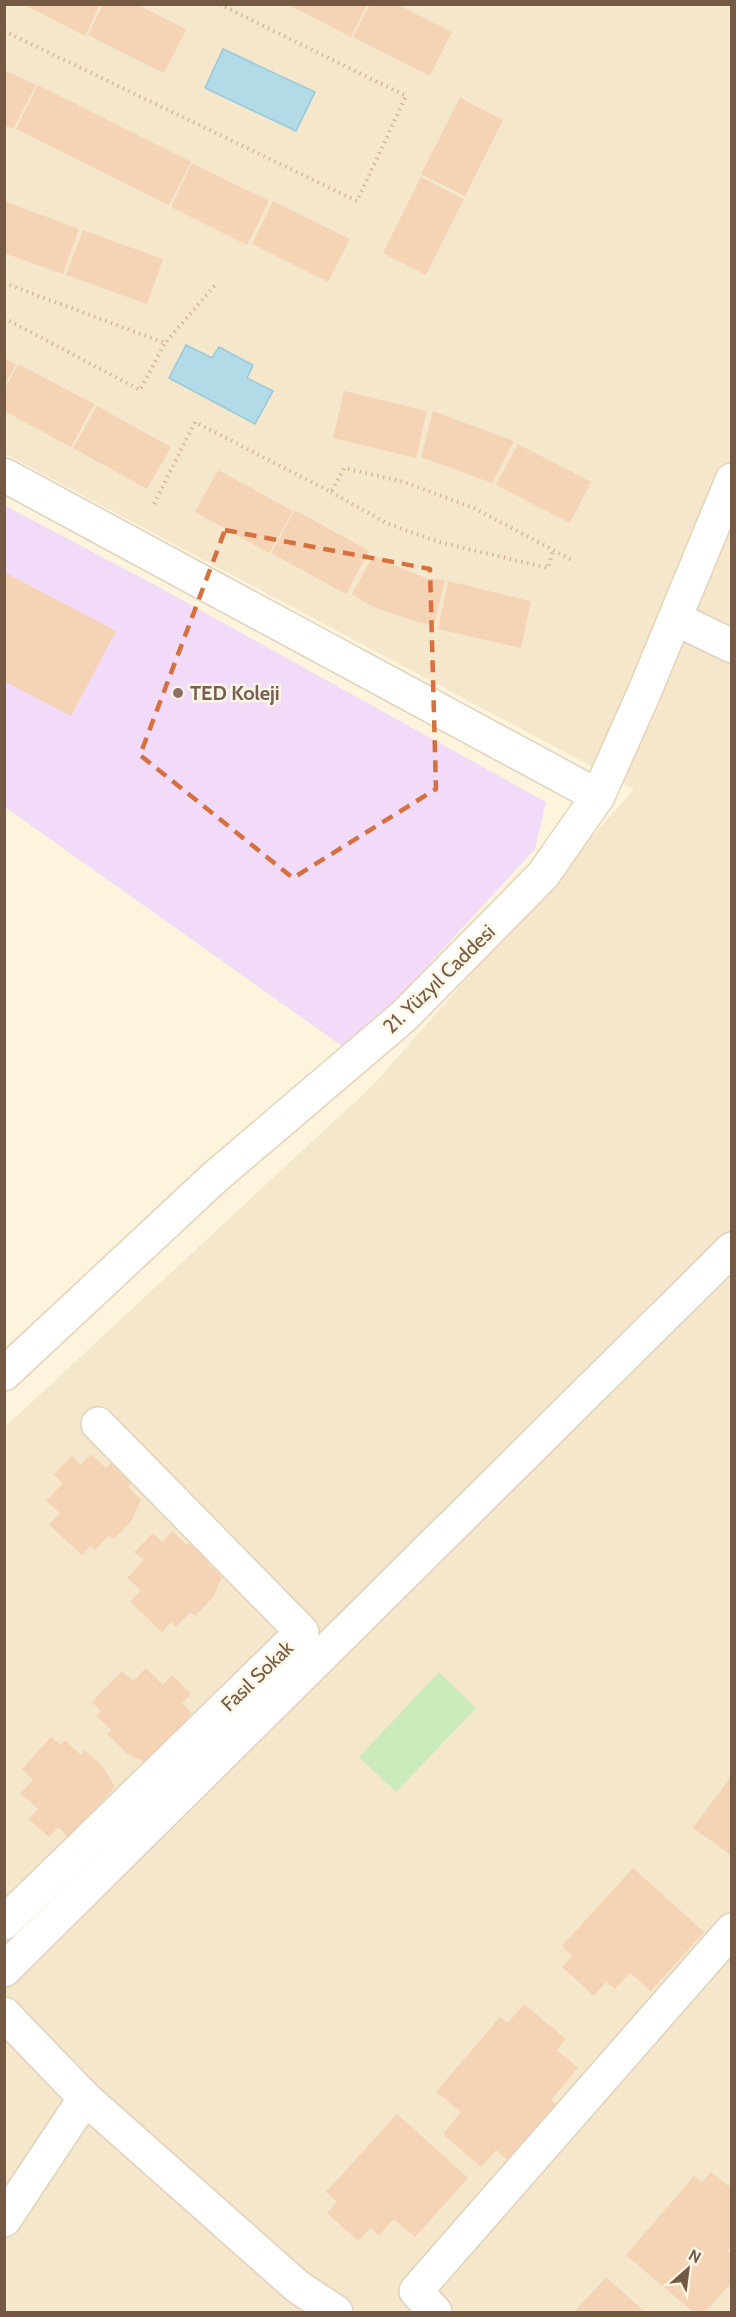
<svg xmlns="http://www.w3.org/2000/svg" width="736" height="2317" viewBox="0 0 736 2317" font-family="Cabin,sans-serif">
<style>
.residential{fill:#f5e7cc}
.education{fill:#f1dbf9}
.green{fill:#cbebbc}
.water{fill:#b2dae7;stroke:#98c9d9;stroke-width:1.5}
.building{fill:#f4d4b4}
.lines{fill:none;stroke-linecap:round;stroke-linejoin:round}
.street-casing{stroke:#e1d0ba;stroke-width:36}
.secondary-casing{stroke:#e7d2b7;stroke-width:36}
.path{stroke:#d8b798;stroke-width:4;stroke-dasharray:1.5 4.5;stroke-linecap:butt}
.street{stroke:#fff;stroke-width:33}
.secondary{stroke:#fff;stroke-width:33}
.marked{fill:none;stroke:#d6703e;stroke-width:4.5;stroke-dasharray:12 8;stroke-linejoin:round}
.education-dot{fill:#8d6e63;stroke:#fff7e5;stroke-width:2}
.labels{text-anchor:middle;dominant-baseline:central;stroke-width:5;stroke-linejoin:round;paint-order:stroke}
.education-label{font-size:20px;font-weight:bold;fill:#785e54;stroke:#fff7e5;text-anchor:start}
.street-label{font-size:20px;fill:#745a45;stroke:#fff7e5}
</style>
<rect width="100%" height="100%" fill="#fdf4de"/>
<!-- residential -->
<polygon class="residential" points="5,5 731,5 731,2312 5,2312 5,1427 374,1084 634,789 5,454"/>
<!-- education -->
<polygon class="education" points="4,505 155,585 546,802 535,849 349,1051 5,807"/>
<!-- green -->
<polygon class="green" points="439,1672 476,1708 396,1792 359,1757"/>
<!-- water -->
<g class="water">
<polygon points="223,49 315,92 296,131 205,88"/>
<polygon points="186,345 212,358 219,347 253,365 247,378 273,391 255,424 169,378"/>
</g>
<!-- building -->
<g class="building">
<polygon points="23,4 100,4 85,36"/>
<polygon points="103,4 136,4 186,29 164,73 88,35"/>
<polygon points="287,4 367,4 351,37"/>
<polygon points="370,4 396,4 452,32 430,76 353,37"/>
<polygon points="4,70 36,85 13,129 4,124"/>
<polygon points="38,85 191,162 169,205 16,129"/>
<polygon points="460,98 503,120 465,196 421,174"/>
<polygon points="192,163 269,201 247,245 171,207"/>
<polygon points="421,177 464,199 426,275 383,253"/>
<polygon points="4,201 79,229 63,274 4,253"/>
<polygon points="273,201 350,239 328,282 252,244"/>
<polygon points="83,230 163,259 147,304 66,275"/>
<polygon points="4,358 16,365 4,386"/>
<polygon points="18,364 94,404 71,447 4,411 4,390"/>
<polygon points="344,391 427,411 416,458 333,438"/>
<polygon points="97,406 171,447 147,489 73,448"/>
<polygon points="433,411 514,441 492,483 421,457"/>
<polygon points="518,444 591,482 570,523 496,485"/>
<polygon points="218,470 293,511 269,553 195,512"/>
<polygon points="295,510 369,551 346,594 271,553"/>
<polygon points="373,556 425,578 445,580 434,625 417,622 371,606 352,594"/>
<polygon points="4,572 116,631 71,716 4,681"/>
<polygon points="448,581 531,601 521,648 438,629"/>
<polygon points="91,1454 106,1468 117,1457 138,1476 128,1487 141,1500 132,1520 114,1539 109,1535 95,1550 90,1546 82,1555 49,1525 60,1513 46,1501 63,1483 53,1475 72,1456 81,1465"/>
<polygon points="172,1531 187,1545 198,1534 219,1554 208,1564 222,1577 213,1597 195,1616 190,1612 176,1627 171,1622 162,1632 130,1602 141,1590 127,1578 144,1560 134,1552 153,1533 162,1542"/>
<polygon points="146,1668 163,1685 172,1675 191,1694 182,1703 192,1713 179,1728 190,1738 146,1763 126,1753 107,1734 111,1730 96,1716 101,1711 92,1702 122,1671 133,1681"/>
<polygon points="51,1737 61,1745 65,1740 81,1755 85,1750 104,1768 115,1787 102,1801 113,1811 94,1832 82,1822 68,1837 58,1827 49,1837 29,1819 38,1809 20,1793 33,1780 22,1769"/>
<polygon points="732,1775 732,1856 693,1828"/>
<polygon points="633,1868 704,1932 651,1991 630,1973 615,1989 606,1982 594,1996 562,1967 572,1956 562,1946"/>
<polygon points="524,2004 566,2039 557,2050 578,2068 551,2100 559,2107 512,2163 496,2150 481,2167 443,2134 461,2112 436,2092 500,2017 508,2023"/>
<polygon points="397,2114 468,2178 415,2237 394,2219 379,2235 370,2228 358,2241 327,2213 337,2202 326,2192"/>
<polygon points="711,2172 732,2189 732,2246 727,2251 732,2255 732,2282 705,2312 693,2312 626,2255 694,2176 702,2182"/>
<polygon points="606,2277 645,2312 574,2312"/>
</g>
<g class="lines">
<defs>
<g id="street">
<polyline points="4,475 598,796"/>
<polyline points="676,619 732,646"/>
<polyline points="4,1923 302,1632 98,1424"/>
<polyline points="4,1970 732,1249"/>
<polyline points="4,2014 85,2098 298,2287 336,2312"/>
<polyline points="4,2220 85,2098"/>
<polyline points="435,2312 416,2291 732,1930"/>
</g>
<polyline id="secondary" points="4,1374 215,1177 404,1016 543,875 598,796 644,693 732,480"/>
</defs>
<!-- street casing -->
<use href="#street" class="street-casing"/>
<!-- secondary casing -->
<use href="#secondary" class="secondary-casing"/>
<!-- path -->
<g class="path">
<polyline points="4,31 357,201 406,96 219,4"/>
<polyline points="4,283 165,343 216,284"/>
<polyline points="4,318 140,390 165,343"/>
<polyline points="331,492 386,523 439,542 548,568 553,550"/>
<polyline points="154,504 195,422 331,492 344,468 404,482 474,508 572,560"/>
</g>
<!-- street -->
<use href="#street" class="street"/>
<!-- secondary -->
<use href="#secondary" class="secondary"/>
</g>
<!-- marked area -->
<path class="marked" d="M225,530L430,569L436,789L293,878L140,755Z"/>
<!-- markers -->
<circle class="education-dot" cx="178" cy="693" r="6"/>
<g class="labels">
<!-- education labels -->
<g class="education-label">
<text x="190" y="693">TED Koleji</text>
</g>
<!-- street labels -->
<g class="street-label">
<text transform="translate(439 979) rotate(-44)">21. Yüzyıl Caddesi</text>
<text transform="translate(257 1676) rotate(-44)">Fasıl Sokak</text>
</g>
</g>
<!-- border -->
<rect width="736" height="2317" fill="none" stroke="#745a45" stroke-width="12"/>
<!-- north arrow -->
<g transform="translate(688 2269) rotate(28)" stroke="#fff7e5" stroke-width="4.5" paint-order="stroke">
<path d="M0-4.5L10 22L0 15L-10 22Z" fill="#745a45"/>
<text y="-9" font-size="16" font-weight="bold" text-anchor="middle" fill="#745a45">N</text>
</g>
</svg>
